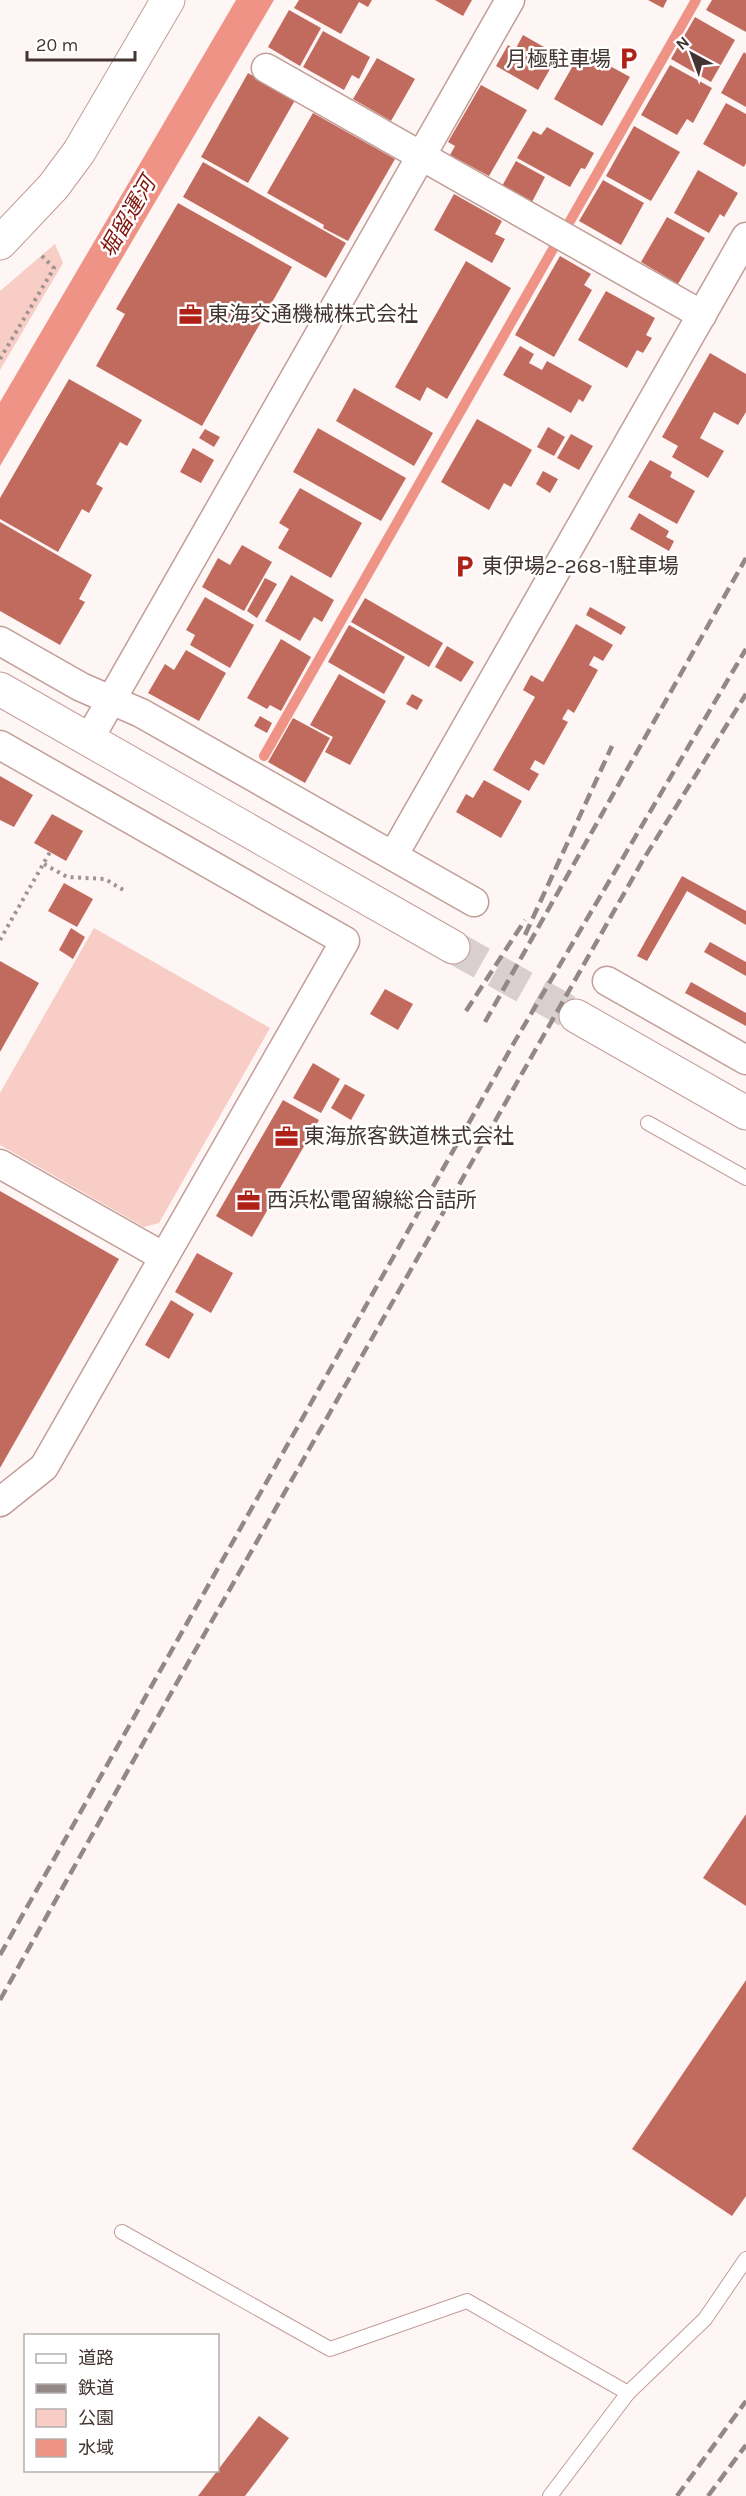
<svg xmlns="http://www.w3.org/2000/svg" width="746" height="2496" viewBox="0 0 746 2496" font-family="Karla,'Noto Sans JP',sans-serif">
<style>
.green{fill:#f7cdc6}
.water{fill:#ee9386}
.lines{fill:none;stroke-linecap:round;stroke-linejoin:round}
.stream{stroke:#ee9386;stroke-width:10}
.building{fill:#c16b5f}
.tertiary-tunnel{stroke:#d9cfce;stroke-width:33;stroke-dasharray:33 16;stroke-linecap:butt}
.service-casing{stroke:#c29d97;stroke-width:16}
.minor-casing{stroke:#c29d97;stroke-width:31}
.tertiary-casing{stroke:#c29d97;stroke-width:35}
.path{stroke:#9f9492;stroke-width:4;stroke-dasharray:3 4.5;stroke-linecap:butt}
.service{stroke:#fff;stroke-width:14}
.minor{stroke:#fff;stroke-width:28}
.tertiary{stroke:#fff;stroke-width:33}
.rail{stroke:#938886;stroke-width:4.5;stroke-dasharray:12 6;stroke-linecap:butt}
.labels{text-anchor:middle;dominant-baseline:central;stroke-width:5;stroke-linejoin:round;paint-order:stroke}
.poi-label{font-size:21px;fill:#433432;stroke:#fff;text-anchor:start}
.water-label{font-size:22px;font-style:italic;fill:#81160f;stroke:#fff}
</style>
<rect width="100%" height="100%" fill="#fef6f5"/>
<!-- green -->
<g class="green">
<polygon points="55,244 63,263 0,370 0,291"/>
<polygon points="94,928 270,1028 159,1223 144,1227 0,1145 0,1093"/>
</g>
<!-- water -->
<polygon class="water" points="236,0 274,0 0,466 0,402"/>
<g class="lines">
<!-- stream -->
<g class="stream">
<polyline points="570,221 696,0"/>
<polyline points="264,756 553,249"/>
</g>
</g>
<!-- building -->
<g class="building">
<polygon points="299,0 372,0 368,7 359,2 341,34 294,8"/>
<polygon points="435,0 472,0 463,16"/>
<polygon points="648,0 667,0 663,8"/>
<polygon points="712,0 746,0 746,32 706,10"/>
<polygon points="289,10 321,28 300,66 268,47"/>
<polygon points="695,17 735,40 711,82 671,59"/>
<polygon points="323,31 370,57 359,79 352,75 344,90 303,67"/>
<polygon points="523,35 558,55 538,90 496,66 508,45 515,50"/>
<polygon points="744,52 746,54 746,107 721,93"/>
<polygon points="590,55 630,77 602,126 554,99 575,62 583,67"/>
<polygon points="377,58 415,79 391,121 353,99"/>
<polygon points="670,65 712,88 693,123 687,119 677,135 641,115"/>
<polygon points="248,73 295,100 248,183 201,157"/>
<polygon points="481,85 527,110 489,176 450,155 455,146 448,142"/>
<polygon points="726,103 746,114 746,163 744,167 703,144"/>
<polygon points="313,113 395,159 348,241 323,228 324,225 267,193"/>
<polygon points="634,126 680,152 651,201 606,176"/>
<polygon points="547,127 594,153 585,169 581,168 570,187 517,158 533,131 541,135"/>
<polygon points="516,161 545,177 532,202 502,186"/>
<polygon points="203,162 346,243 326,278 183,197"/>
<polygon points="698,170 738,193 724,217 720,214 709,233 674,213"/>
<polygon points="603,180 644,203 621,245 579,221"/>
<polygon points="454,194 502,221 495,234 505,239 492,263 434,230"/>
<polygon points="178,203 292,267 202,426 96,366 125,314 116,309"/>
<polygon points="667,217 705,238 678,284 641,262"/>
<polygon points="560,256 591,274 584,285 592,290 554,357 515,335"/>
<polygon points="466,261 511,288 447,399 427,387 420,401 395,387"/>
<polygon points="606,291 655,318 646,335 652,338 643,353 637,350 627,368 578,340"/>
<polygon points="520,346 534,354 529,363 542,370 547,361 592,386 583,402 579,399 571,413 503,375"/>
<polygon points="710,353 746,374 746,412 738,425 714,412 700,438 724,451 708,478 672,457 678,446 662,437"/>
<polygon points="69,379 142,420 127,446 120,442 96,484 103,488 89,513 82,509 58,552 0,519 0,498"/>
<polygon points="354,388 433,433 414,466 336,421"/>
<polygon points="477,419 532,450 511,487 504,483 489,510 441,482"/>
<polygon points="548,427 565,437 554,456 537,447"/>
<polygon points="318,428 406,478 381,521 293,472"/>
<polygon points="205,429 220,437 214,447 199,438"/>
<polygon points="571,434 593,446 579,470 557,458"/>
<polygon points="193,448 214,460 201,483 180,472"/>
<polygon points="650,460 672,472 670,477 695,491 677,524 628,497"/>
<polygon points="543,471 558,479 550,493 536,484"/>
<polygon points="300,488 362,523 331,578 278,548 289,529 279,523"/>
<polygon points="639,513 669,531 666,537 674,541 669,551 630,529"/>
<polygon points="0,522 92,575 79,599 85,602 60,645 0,611"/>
<polygon points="242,545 272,562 244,611 202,587 218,558 230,565"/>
<polygon points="291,575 334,600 322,622 314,617 300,641 265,621"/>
<polygon points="265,578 277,584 257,618 247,611"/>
<polygon points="205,597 254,625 230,668 190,645 195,635 186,630"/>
<polygon points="365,598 443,643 429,667 351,622"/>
<polygon points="590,607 626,627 621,635 586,615"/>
<polygon points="576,624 613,645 603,661 594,656 589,665 598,670 574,713 568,709 562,719 568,722 544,765 535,760 530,769 539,774 529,791 493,770 535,697 523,690 531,675 543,682"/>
<polygon points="349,625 405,657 384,694 328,662"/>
<polygon points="281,639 311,657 281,711 270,705 267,709 247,698"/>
<polygon points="447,646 474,662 461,682 435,667"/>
<polygon points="186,650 226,673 199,721 148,693 165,664 174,670"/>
<polygon points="339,674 386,701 350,765 325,752 333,737 310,725"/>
<polygon points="412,694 423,700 417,710 406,704"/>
<polygon points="260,716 272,723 267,733 254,726"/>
<polygon points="293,718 330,738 305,783 268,762"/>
<polygon points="0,776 33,795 14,827 0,820"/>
<polygon points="484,780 522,801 501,838 456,812 466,794 473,798"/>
<polygon points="52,814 83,831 66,861 34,843"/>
<polygon points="682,876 746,911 746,925 687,891 647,961 637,956"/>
<polygon points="64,883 93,899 77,927 48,911"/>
<polygon points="71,928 85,937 73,959 59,950"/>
<polygon points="710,942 746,962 746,976 704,952"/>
<polygon points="0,961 39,983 0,1052"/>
<polygon points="691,982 746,1013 746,1026 685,993"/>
<polygon points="385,989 413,1004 398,1030 370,1014"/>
<polygon points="313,1063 340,1079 321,1113 293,1098"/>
<polygon points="345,1084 365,1095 351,1120 331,1108"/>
<polygon points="283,1100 319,1120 252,1237 216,1216"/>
<polygon points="0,1191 119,1259 0,1468"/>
<polygon points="197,1253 233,1273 211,1313 175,1292"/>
<polygon points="171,1300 194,1314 169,1359 145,1345"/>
<polygon points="746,1814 746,1906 703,1878"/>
<polygon points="746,1980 746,2196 732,2216 632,2149"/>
<polygon points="259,2416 289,2438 245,2496 198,2496"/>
</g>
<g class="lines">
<!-- tertiary-tunnel -->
<polyline class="tertiary-tunnel" points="453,947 576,1016"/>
<defs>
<g id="service">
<polyline points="648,1123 746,1178"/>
<polyline points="122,2232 330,2349 467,2301 628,2393"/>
<polyline points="550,2496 628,2393 705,2319 746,2259"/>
</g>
<g id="minor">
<polyline points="266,68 702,315"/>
<polyline points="0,641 81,687 141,713 393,856 746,237"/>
<polyline points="89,739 510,0"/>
<polyline points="0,745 345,941 44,1467 0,1502"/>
<polyline points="393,856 474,902"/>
<polyline points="607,981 746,1060"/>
<polyline points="0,1164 164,1257"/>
</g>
<g id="tertiary">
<polyline points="0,243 53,187 79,152 168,0"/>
<polyline points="0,689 453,947"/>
<polyline points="576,1016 746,1113"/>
</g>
</defs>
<!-- service casing -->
<use href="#service" class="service-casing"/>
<!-- minor casing -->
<use href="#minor" class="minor-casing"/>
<!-- tertiary casing -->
<use href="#tertiary" class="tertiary-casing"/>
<!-- path -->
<g class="path">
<polyline points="0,359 54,268 39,253"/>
<polyline points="44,864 67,877 105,879 125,891"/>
<polyline points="0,940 50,852"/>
</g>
<!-- service -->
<use href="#service" class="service"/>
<!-- minor -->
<use href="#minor" class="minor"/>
<!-- tertiary -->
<use href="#tertiary" class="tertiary"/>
<!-- rail -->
<g class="rail">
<polyline points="525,935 612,746"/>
<polyline points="466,1011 525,920"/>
<polyline points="485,1022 746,558"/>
<polyline points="0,1955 515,1041 746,649"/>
<polyline points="0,2000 175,1686 643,860 746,694"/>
<polyline points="677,2496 746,2401"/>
<polyline points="708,2496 746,2445"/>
</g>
</g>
<!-- icons -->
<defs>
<symbol id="parking-bare" viewBox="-9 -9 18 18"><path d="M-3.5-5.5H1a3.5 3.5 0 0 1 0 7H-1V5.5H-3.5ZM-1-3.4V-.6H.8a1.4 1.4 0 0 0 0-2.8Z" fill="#af2017" stroke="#fff" stroke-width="2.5" paint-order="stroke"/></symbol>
<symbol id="office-bare" viewBox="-9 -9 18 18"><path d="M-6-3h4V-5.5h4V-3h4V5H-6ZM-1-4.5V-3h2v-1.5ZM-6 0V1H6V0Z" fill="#af2017" stroke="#fff" stroke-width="2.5" paint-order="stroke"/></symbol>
</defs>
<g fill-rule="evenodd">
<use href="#parking-bare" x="612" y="42" width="33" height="33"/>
<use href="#office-bare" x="174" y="298" width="33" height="33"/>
<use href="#parking-bare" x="448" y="550" width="33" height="33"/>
<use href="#office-bare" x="270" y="1120" width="33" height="33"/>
<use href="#office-bare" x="232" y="1184" width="33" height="33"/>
</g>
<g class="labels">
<!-- poi labels -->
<g class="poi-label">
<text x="611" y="59" text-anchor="end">月極駐車場</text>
<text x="208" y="314">東海交通機械株式会社</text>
<text x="482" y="566">東伊場2-268-1駐車場</text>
<text x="304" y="1136">東海旅客鉄道株式会社</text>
<text x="267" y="1200">西浜松電留線総合詰所</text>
</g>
<!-- water labels -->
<g class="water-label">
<text transform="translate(128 217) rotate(-60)">堀留運河</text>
</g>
</g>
<!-- legend -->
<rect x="24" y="2334" width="195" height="138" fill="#ffffff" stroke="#b4aead" stroke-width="1.5"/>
<rect x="36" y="2354" width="30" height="9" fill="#ffffff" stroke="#b4aead" stroke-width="1.5"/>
<text x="78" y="2364" font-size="18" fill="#433432">道路</text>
<rect x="36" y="2384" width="30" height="9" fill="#938886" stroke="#b4aead" stroke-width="1.5"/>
<text x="78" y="2394" font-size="18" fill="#433432">鉄道</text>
<rect x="36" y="2409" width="30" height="18" fill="#f7cdc6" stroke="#b4aead" stroke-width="1.5"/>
<text x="78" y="2424" font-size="18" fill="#433432">公園</text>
<rect x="36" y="2439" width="30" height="18" fill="#ee9386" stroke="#b4aead" stroke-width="1.5"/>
<text x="78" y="2454" font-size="18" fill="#433432">水域</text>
<!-- north arrow -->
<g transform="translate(692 54) rotate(319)" stroke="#ffffff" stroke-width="4.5" paint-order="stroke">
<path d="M0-4.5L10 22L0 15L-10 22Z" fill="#433432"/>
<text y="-9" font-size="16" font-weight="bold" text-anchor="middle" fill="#433432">N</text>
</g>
<!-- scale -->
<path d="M27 51v9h108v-9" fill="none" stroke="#433432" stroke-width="3"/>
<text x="36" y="51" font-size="18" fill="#433432" stroke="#ffffff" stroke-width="4.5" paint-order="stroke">20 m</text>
</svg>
